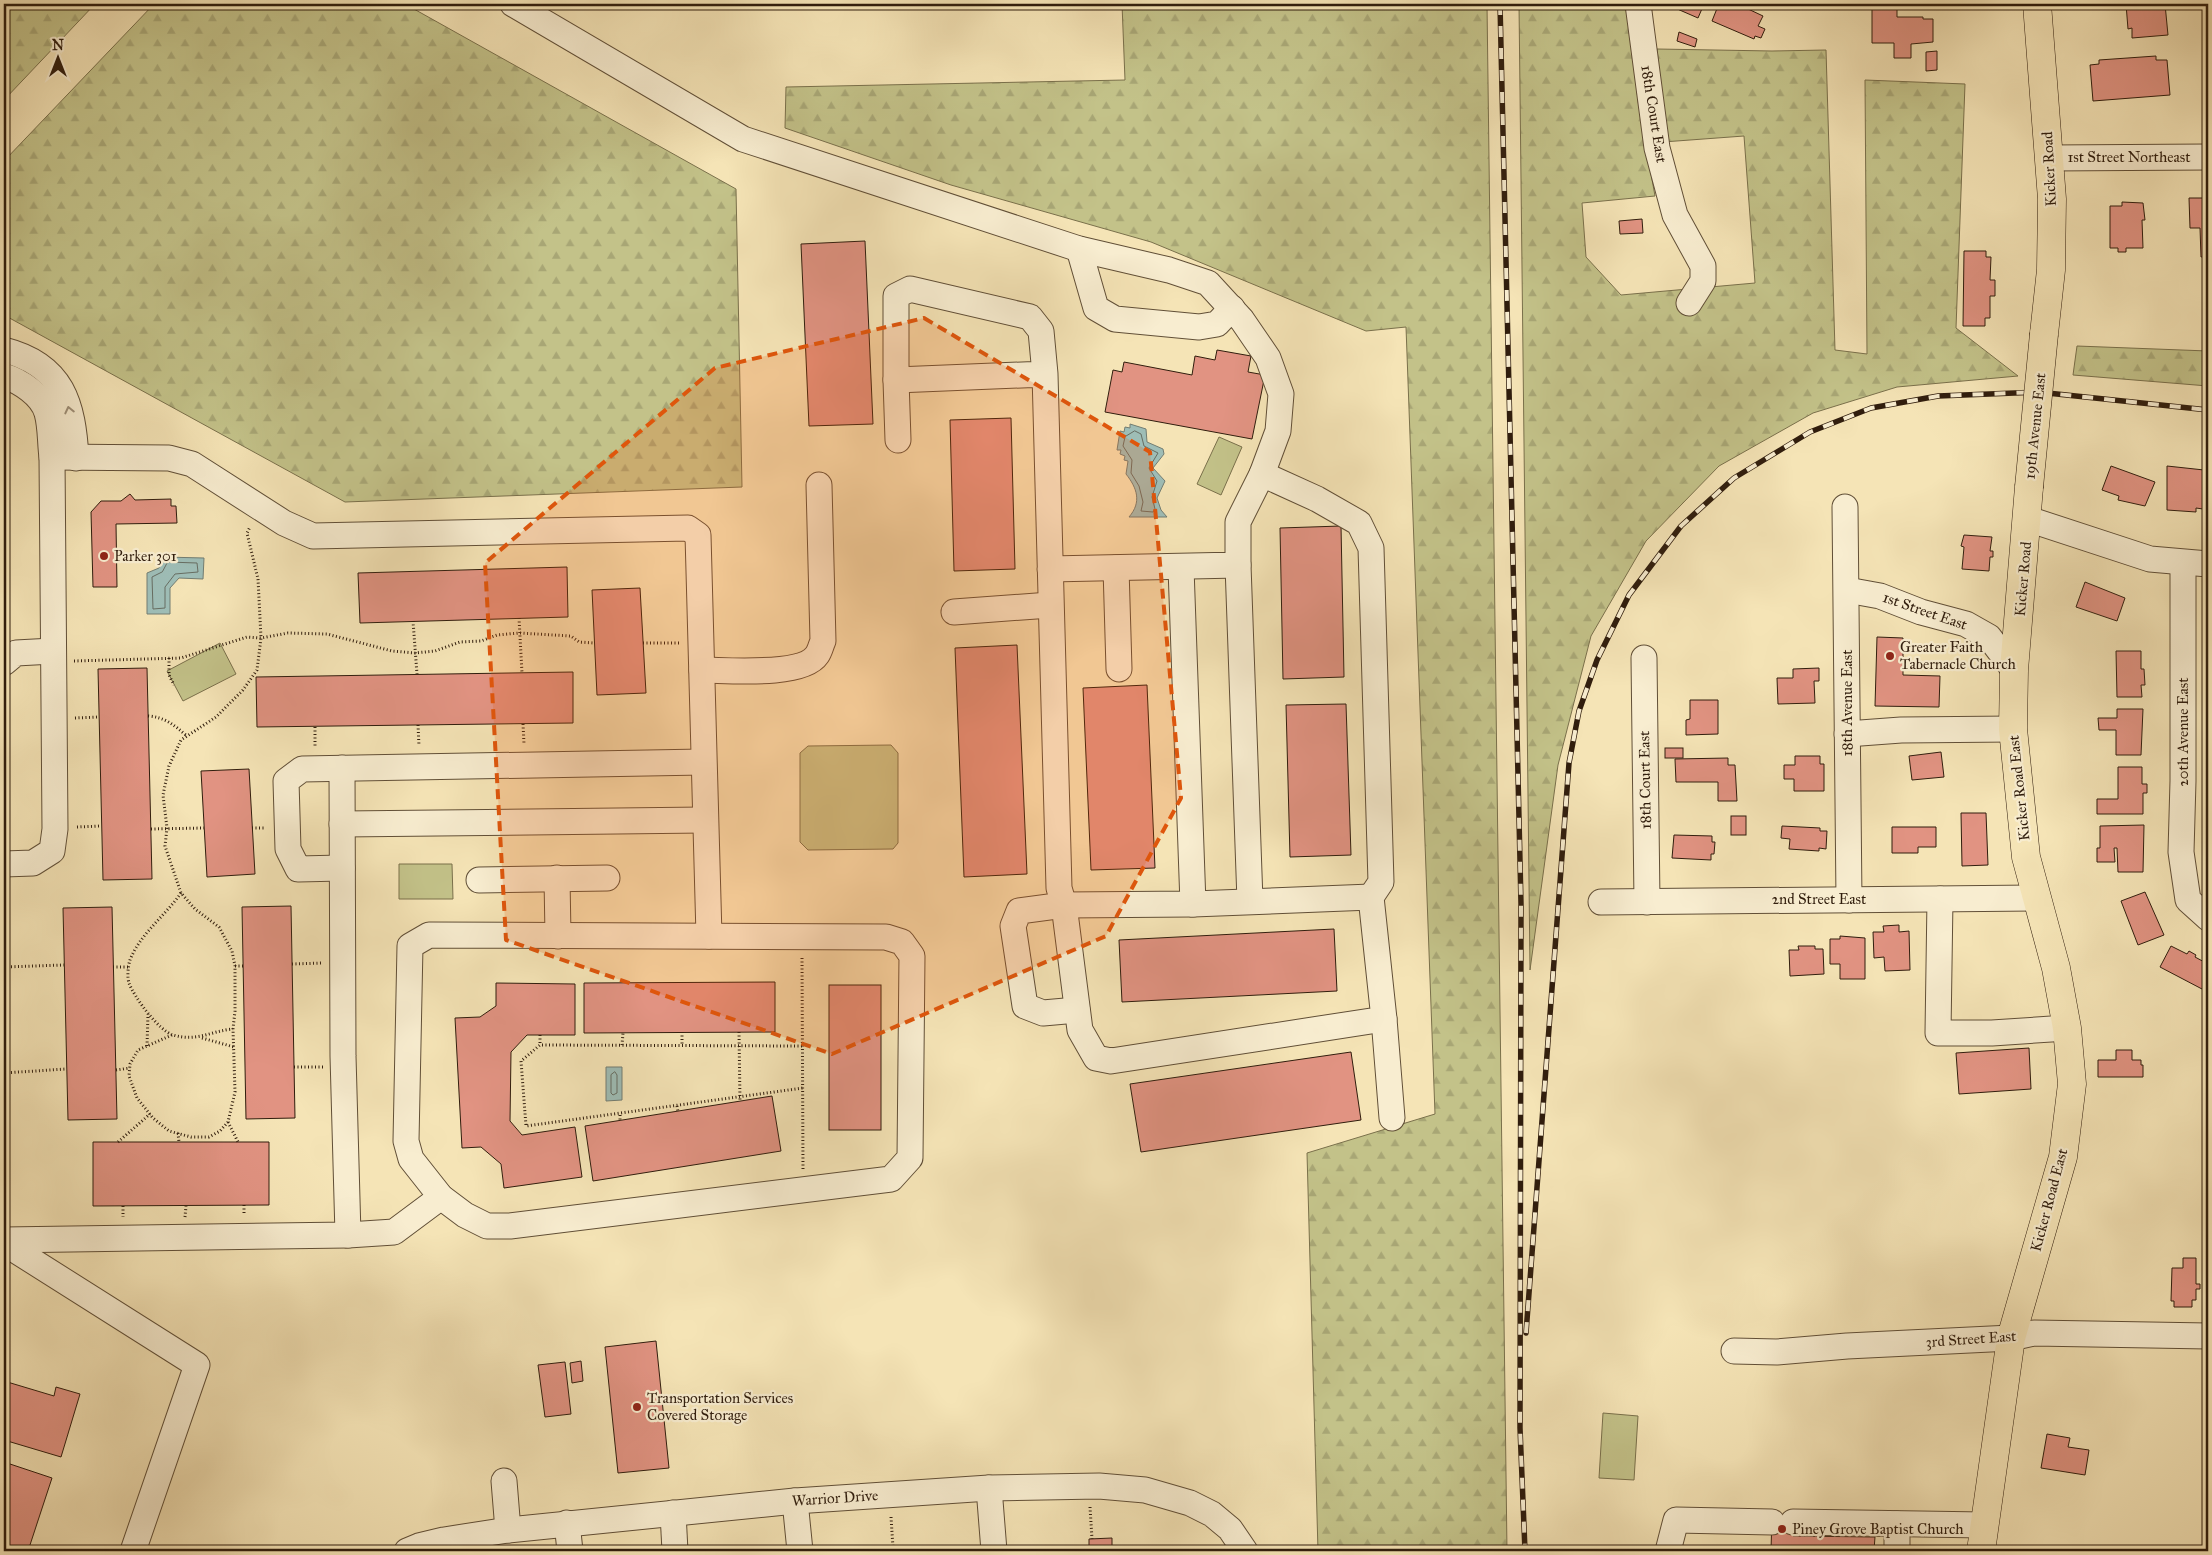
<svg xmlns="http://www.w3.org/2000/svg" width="2212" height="1555" viewBox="0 0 2212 1555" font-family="'IM FELL Great Primer',serif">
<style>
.forest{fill:url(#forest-firs);stroke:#7a704b}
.green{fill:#c3c289;stroke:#7a704b}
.water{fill:#9ebdb6;stroke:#727d72}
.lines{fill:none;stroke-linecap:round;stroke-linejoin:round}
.shore{stroke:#676d62;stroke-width:1}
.building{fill:#e19382;stroke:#301d0d}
.minor-casing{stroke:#614f37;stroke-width:27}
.major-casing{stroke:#301d0d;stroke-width:29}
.path{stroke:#301d0d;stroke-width:3;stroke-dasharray:1 2.5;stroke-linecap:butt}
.minor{stroke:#f8edd0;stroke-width:25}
.major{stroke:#f5e4b6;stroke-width:28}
.rail-casing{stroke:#301d0d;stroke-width:5.5}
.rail{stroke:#f8edd0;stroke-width:4;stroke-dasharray:11;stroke-linecap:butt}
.major-bridge-casing{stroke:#301d0d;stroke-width:29;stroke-linecap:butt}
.major-bridge{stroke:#f5e4b6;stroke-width:28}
.oneway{stroke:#9e8f78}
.marked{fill:#df560c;fill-opacity:0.2;stroke:#df560c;stroke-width:4;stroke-dasharray:10 6;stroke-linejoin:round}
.poi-dot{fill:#8f2418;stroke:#f8edd0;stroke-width:2}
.labels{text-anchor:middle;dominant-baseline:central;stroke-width:4.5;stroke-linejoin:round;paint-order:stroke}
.street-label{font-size:15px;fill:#301d0d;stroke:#f8edd0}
.poi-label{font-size:15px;fill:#301d0d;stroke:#f8edd0;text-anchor:start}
</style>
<defs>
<pattern id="forest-firs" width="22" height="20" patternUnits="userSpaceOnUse" patternTransform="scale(1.25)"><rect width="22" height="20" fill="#c3c289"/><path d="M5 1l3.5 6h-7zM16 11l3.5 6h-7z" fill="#a8a675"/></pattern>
</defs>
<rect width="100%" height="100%" fill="#f5e4b6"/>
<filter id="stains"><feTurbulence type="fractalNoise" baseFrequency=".004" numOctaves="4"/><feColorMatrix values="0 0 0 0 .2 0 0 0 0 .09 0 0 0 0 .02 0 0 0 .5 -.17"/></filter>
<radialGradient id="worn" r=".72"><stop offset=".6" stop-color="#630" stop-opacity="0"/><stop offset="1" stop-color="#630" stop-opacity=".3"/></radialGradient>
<!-- forest -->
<g class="forest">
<polygon points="4,4 95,4 4,100"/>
<polygon points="154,4 405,4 736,189 742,487 345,502 4,315 4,161"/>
<polygon points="1122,4 1487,4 1507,1551 1318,1551 1307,1153 1435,1114 1406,327 1366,331 1151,242 951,185 785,128 786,87 1125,80"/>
<polygon points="1519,4 1629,4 1638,101 1655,196 1582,203 1586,257 1621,295 1755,283 1744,136 1663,142 1657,49 1772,51 1826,50 1835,350 1867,354 1865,80 1965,84 1956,328 2018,376 1897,387 1813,413 1719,466 1646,541 1591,636 1558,765 1530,970"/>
<polygon points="2077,346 2208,351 2208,386 2073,375"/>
</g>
<!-- green -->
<g class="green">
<polygon points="1219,437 1242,447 1221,495 1197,484"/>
<polygon points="220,643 236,674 183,701 167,671"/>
<polygon points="891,745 898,753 898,843 893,849 808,850 800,842 800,753 808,746"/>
<polygon points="399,864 452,864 453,899 399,899"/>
<polygon points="1603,1413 1638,1416 1634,1480 1599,1478"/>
</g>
<!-- water -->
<g class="water">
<path d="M1130,424L1146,429L1147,442L1163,449L1164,454L1153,468L1165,481L1157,498L1161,510L1167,517H1129C1142,502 1137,488 1126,474L1128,461L1124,460L1125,456L1120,454L1121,450H1117L1120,431L1124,432L1125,427L1130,428Z"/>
<polygon points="164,557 204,558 203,579 179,578 170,588 170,614 147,614 147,573 159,568"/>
<polygon points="606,1067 622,1067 622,1100 606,1101"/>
</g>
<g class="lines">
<!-- shore -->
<g class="shore">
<polygon points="1135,431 1141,434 1144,446 1158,453 1149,468 1157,481 1152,497 1155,509 1153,512 1141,511 1143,502 1139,486 1131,473 1132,460 1123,446 1125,437"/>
<polygon points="168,562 197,563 198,572 175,574 165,587 165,608 153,609 152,577 162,572"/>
<polygon points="615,1072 617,1075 617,1093 613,1095 611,1093 611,1075"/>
</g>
</g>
<!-- building -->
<g class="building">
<polygon points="1677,4 1704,4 1698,18 1675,8"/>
<polygon points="1723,4 1748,4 1746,8 1763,16 1758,26 1765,29 1761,38 1755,36 1754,39 1712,21 1718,6 1721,8"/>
<polygon points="1872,4 1897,4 1897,17 1923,17 1923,19 1933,19 1933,42 1911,44 1911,58 1894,58 1894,43 1872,43"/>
<polygon points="2126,4 2165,4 2168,35 2132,38 2132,28 2128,29"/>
<polygon points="1679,32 1697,39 1695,47 1677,41"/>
<polygon points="1937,51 1937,70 1926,71 1926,52"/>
<polygon points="2156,56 2156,60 2167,60 2170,95 2093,101 2090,65 2099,64 2099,60"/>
<polygon points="2189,198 2205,198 2205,204 2208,203 2208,256 2201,257 2200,228 2190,228"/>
<polygon points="2122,202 2143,203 2145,220 2142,220 2143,248 2126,248 2126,252 2118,252 2118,248 2110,248 2110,206 2122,206"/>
<polygon points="1642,219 1643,233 1620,234 1619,221"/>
<polygon points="865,241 873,424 809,426 801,244"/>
<polygon points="1964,251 1986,251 1986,257 1991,257 1990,280 1995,280 1995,296 1990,296 1990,318 1985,318 1985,326 1963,326"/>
<polygon points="1217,350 1251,356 1248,372 1265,375 1252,439 1105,412 1113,370 1122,372 1124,362 1192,375 1195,356 1215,360"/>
<polygon points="1011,418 1015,569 954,571 950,420"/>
<polygon points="2111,466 2155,482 2145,506 2118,500 2119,496 2102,490"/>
<polygon points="2167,466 2204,470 2203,509 2196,508 2196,512 2167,510"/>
<polygon points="130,494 135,500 171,499 171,506 176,506 177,523 116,524 117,587 93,587 91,512 101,501 121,501"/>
<polygon points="1341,526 1344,677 1283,679 1280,528"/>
<polygon points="1964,535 1992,537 1990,551 1993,551 1993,557 1990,557 1989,571 1962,569 1964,547 1961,546"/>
<polygon points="567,567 568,617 360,623 358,573"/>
<polygon points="2085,582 2125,598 2117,621 2076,607"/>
<polygon points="640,588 646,693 597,695 592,590"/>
<polygon points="1877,637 1903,638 1903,675 1940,676 1939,707 1875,706"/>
<polygon points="1017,645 1027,874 964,877 955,648"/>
<polygon points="2116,651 2141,651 2141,669 2144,669 2145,685 2141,685 2142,697 2117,697"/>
<polygon points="147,668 152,879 103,880 98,669"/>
<polygon points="1819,668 1819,681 1814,681 1815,703 1778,704 1777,678 1793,678 1793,669"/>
<polygon points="573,672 573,723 257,727 256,677"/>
<polygon points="1147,685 1155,868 1091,870 1083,688"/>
<polygon points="1690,700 1718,700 1718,734 1686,735 1686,720 1690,719"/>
<polygon points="1346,704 1351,855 1290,857 1286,705"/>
<polygon points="2117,709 2143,709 2141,755 2116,755 2116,730 2099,730 2098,718 2117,718"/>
<rect x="1665" y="748" width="18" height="10"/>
<polygon points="1941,752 1944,777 1912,780 1909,756"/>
<polygon points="1795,756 1820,756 1820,764 1824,764 1824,791 1794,791 1794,779 1784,779 1784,765 1795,765"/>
<polygon points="1728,758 1728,765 1735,765 1737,801 1718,801 1718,782 1676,782 1675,759"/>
<polygon points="2118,767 2142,767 2142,784 2147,784 2147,793 2143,793 2143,814 2097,814 2097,799 2118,799"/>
<polygon points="249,769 255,874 207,877 201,771"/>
<polygon points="1961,813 1986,813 1988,865 1962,866"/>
<rect x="1731" y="816" width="15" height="19"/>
<polygon points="2144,825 2143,872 2118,872 2117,848 2114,848 2115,862 2097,862 2097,848 2100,848 2100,826"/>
<polygon points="1782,826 1820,828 1820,831 1827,831 1826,849 1819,848 1819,851 1789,849 1790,839 1781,838"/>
<polygon points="1892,827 1936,827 1936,847 1918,847 1918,853 1892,853"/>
<polygon points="1674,835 1712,836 1712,842 1715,842 1714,854 1711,854 1711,860 1672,858"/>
<polygon points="2145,892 2164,935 2138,945 2121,901"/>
<polygon points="291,906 295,1118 246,1119 242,907"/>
<polygon points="112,907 117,1119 68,1120 63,908"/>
<polygon points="1899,925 1899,932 1909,931 1910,970 1885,971 1884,957 1874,958 1873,932 1884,932 1883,926"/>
<polygon points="1334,929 1337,991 1122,1002 1119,940"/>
<polygon points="1840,936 1865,938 1865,979 1840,979 1840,964 1830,964 1830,939 1840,939"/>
<polygon points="1798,946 1815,946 1815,949 1823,949 1824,974 1790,976 1789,950 1799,950"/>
<polygon points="2171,946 2187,954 2189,951 2196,955 2195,957 2208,964 2208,976 2202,989 2160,967"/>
<polygon points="775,982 775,1032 584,1033 584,983"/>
<polygon points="496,983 575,984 575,1035 527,1035 511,1052 510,1121 522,1135 575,1127 582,1177 504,1188 501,1164 481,1147 462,1148 455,1018 480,1017 496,1006"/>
<rect x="829" y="985" width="52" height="145"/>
<polygon points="2029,1048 2031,1089 1959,1094 1956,1053"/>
<polygon points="2116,1050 2132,1050 2132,1060 2141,1060 2141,1065 2143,1065 2143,1077 2098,1077 2098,1060 2116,1060"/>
<polygon points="1351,1052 1361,1120 1141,1152 1130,1084"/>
<polygon points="772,1096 781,1151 593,1181 585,1126"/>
<polygon points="93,1142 269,1142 269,1205 93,1206"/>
<polygon points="2183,1258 2196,1258 2196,1284 2200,1284 2200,1289 2196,1289 2196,1300 2192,1300 2192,1307 2174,1307 2174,1301 2171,1301 2172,1268 2183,1268"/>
<polygon points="656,1341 669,1468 618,1473 605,1347"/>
<polygon points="581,1361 583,1381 572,1383 570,1363"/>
<polygon points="565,1362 571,1414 545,1417 538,1365"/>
<polygon points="4,1381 54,1396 56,1387 80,1394 61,1457 4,1440"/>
<polygon points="2047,1434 2070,1438 2068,1447 2089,1450 2085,1475 2041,1468"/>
<polygon points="4,1462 52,1478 28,1551 4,1551"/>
<polygon points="1772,1515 1793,1515 1793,1536 1875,1537 1874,1550 1882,1551 1771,1551"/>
<polygon points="1112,1538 1112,1546 1115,1546 1115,1551 1077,1551 1077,1547 1089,1547 1089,1539"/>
<rect x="890" y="1548" width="8" height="3"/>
</g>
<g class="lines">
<defs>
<g id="minor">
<polyline points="513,4 743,139 1079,249 1169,270 1208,283 1242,320 1268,358 1281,394 1278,431 1262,474"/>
<polyline points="1638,4 1657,148 1675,215 1703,266 1703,281 1689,303"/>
<polyline points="2049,158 2208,157"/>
<polyline points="1079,249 1096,308 1115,319 1199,327 1217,324 1232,308"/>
<path d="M4,350C63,365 73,404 76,458"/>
<polyline points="1045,374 896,380 896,296 910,289 1030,317 1041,331 1045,374 1059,888 1064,905 1080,1030 1096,1058 1111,1061 1384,1019 1371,897 1381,882 1371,548 1359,523 1317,499 1262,474 1238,522 1238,565 1050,569"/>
<path d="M4,376C20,381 42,395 47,413C51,427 50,443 52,457L55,829L52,851L33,863L4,864"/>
<polyline points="896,380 898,440"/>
<polyline points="52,457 169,458 192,464 284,523 313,536 688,528 698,535 709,936"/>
<polyline points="1845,507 1849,900"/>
<polyline points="2028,519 2150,559 2208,564"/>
<polyline points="2183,563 2183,781 2181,852 2188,900 2208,918"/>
<polyline points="1238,565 1250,901"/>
<polyline points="1116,568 1119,669"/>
<polyline points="1181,568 1193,904"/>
<polyline points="1847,590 1880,596 1921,612 1966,624 1989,637 2014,670"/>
<polyline points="954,612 1050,605"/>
<polyline points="1644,658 1647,902"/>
<polyline points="4,663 16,653 53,651"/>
<path d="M702,670C727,670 802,677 817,655C820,651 821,645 823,641L819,485"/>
<polyline points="1847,734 1901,730 2013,729"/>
<polyline points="342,824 704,820"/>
<polyline points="342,868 298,869 288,849 286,781 302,769 703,762"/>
<polyline points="557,878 558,936"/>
<polyline points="479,880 607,878"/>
<polyline points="1940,899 1938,1033 1992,1033 2067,1028"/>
<polyline points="1601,902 2037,898"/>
<polygon points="429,935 886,937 902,942 912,956 910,1158 891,1179 510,1226 487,1226 465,1215 441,1197 411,1159 406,1141 410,946"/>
<polyline points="1077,1010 1043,1013 1025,1006 1013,926 1019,911 1064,905 1193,904 1371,897"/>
<polyline points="1384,1019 1392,1118"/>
<polyline points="348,1235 394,1232 441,1197"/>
<polyline points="4,1240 348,1235 343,1056 342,768"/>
<polyline points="4,1243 197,1365 133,1551"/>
<polyline points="1734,1351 1777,1352 1847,1346 2011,1338 2034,1333 2208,1336"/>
<polyline points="504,1481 508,1530"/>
<polyline points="989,1488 994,1551"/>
<polyline points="795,1501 800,1551"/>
<polyline points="673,1513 675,1551"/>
<polyline points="1793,1522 1984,1525"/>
<polyline points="567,1523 570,1551"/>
<polyline points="407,1551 419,1546 444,1540 508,1530 795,1501 989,1488 1099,1486 1145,1490 1190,1503 1212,1514 1230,1529 1245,1551"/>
<polyline points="1668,1551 1676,1520 1772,1522"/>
<polyline points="1897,1551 1897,1524"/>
</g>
<g id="major">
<polyline points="2037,4 2052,199 2051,270 2044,334"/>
<polyline points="1981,1551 2011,1338 2063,1157 2072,1084 2067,1028 2056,968 2026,857 2013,729 2014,670 2029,487"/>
</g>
</defs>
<!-- minor casing -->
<use href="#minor" class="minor-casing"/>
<!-- major casing -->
<use href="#major" class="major-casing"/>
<!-- path -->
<g class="path">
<polyline points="519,618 522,673"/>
<polyline points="413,621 417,674"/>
<polyline points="643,643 680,643"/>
<polyline points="169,658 169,675 174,685"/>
<polyline points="74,661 181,658 247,637 261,638 288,633 327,634 392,651 415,653 435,651 460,642 481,641 497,635 519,633 571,636 579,642 594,643"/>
<path d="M148,716C165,717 174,725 187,736"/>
<polyline points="75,718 99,717"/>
<polyline points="523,724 524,744"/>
<polyline points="418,725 419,746"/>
<polyline points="315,727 315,748"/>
<polyline points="77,827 101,826"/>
<polyline points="252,828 265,828"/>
<polyline points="151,829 204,828"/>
<path d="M181,893C165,916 140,934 130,960C128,966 127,977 129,983C134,997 159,1031 173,1035C197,1042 211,1031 233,1029"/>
<polyline points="802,958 803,1169"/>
<polyline points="292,964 322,963"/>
<polyline points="235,966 243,966"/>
<polyline points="4,967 64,965"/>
<polyline points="113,967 129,967"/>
<polyline points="682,1032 682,1045"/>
<polyline points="739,1032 740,1102"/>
<polyline points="172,1035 138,1050 130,1064 129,1076 137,1098 153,1118 169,1131 191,1137 209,1137 220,1131 228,1122 235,1092 233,1029 235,1011 235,966 232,951 219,927 195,909 181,893 165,846 167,828 163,795 169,766 181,740 216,717 243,690 257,670 261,638 258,579 247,533 250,527"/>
<polyline points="540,1035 540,1045"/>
<polyline points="202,1038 234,1047"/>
<polyline points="622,1045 623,1033"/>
<polyline points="147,1046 148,1014"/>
<polyline points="802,1046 540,1045 521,1061 526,1126 803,1088"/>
<polyline points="294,1067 323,1067"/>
<polyline points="116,1070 130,1068"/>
<polyline points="4,1073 66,1069"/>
<polyline points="677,1106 678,1112"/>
<polyline points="620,1115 620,1121"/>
<polyline points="228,1122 238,1142"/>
<polyline points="178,1133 179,1142"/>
<polyline points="118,1142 150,1114"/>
<polyline points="244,1205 244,1215"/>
<polyline points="123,1206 123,1217"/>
<polyline points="185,1217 186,1206"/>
<polyline points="1090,1507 1092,1539"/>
<polyline points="891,1517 893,1548"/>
</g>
<!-- minor -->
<use href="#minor" class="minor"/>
<!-- major -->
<use href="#major" class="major"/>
<defs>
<g id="rail">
<polyline points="1500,4 1521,904 1520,1428 1525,1551"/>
<polyline points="1526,1333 1569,763 1579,711 1597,660 1629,595 1681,526 1734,478 1810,432 1871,408 1938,396 2038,392 2208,410"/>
</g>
</defs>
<!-- rail casing -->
<use href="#rail" class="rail-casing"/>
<!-- rail -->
<use href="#rail" class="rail"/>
<defs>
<polyline id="major-bridge" points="2029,487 2044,334"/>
</defs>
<!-- major-bridge casing -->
<use href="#major-bridge" class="major-bridge-casing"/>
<!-- major-bridge -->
<use href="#major-bridge" class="major-bridge"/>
</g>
<!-- one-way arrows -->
<defs><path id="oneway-chevron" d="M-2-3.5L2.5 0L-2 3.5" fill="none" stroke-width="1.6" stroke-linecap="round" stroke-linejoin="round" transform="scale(1.25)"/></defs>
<use class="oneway" href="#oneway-chevron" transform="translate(69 410) rotate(-103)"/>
<!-- marked area -->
<path class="marked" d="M924,318L1150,452L1181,798L1106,936L832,1054L506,940L485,563L715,368Z"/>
<!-- markers -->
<g class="poi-dot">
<circle cx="104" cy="556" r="5"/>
<circle cx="1890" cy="656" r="5"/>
<circle cx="637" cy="1407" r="5"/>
<circle cx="1782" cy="1529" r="5"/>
</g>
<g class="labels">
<!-- street labels -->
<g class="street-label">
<text transform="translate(1654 114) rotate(81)">18th Court East</text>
<text x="2129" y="157">1st Street Northeast</text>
<text transform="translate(2049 169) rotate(-93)">Kicker Road</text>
<text transform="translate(2035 426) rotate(-84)">19th Avenue East</text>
<text transform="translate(2023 579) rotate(-85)">Kicker Road</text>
<text transform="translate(1925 611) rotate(19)">1st Street East</text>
<text transform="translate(1847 703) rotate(-90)">18th Avenue East</text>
<text transform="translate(2183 732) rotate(-90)">20th Avenue East</text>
<text transform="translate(1645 780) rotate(-91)">18th Court East</text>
<text transform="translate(2019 788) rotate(-96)">Kicker Road East</text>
<text x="1819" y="899">2nd Street East</text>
<text transform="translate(2049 1200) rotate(-75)">Kicker Road East</text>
<text transform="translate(1971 1339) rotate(-4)">3rd Street East</text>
<text transform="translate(835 1498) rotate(-4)">Warrior Drive</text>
</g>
<!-- poi labels -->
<g class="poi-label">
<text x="114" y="556">Parker 301</text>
<text x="1900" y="647">Greater Faith<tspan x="1900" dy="17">Tabernacle Church</tspan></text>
<text x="647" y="1398">Transportation Services<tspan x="647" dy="17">Covered Storage</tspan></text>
<text x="1792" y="1529">Piney Grove Baptist Church</text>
</g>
</g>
<!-- margin -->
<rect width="2212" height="1555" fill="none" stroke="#f5e4b6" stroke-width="20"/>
<rect x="5" y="5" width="2202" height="1545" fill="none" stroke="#301d0d" stroke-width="2.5"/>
<rect x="10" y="10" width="2192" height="1535" fill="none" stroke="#301d0d"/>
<!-- north arrow -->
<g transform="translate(58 58)" stroke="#f8edd0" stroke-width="4" paint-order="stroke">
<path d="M0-4L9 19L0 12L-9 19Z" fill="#301d0d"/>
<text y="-8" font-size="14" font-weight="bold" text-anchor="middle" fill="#301d0d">N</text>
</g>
<rect width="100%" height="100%" filter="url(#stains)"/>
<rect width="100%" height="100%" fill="url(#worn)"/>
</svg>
